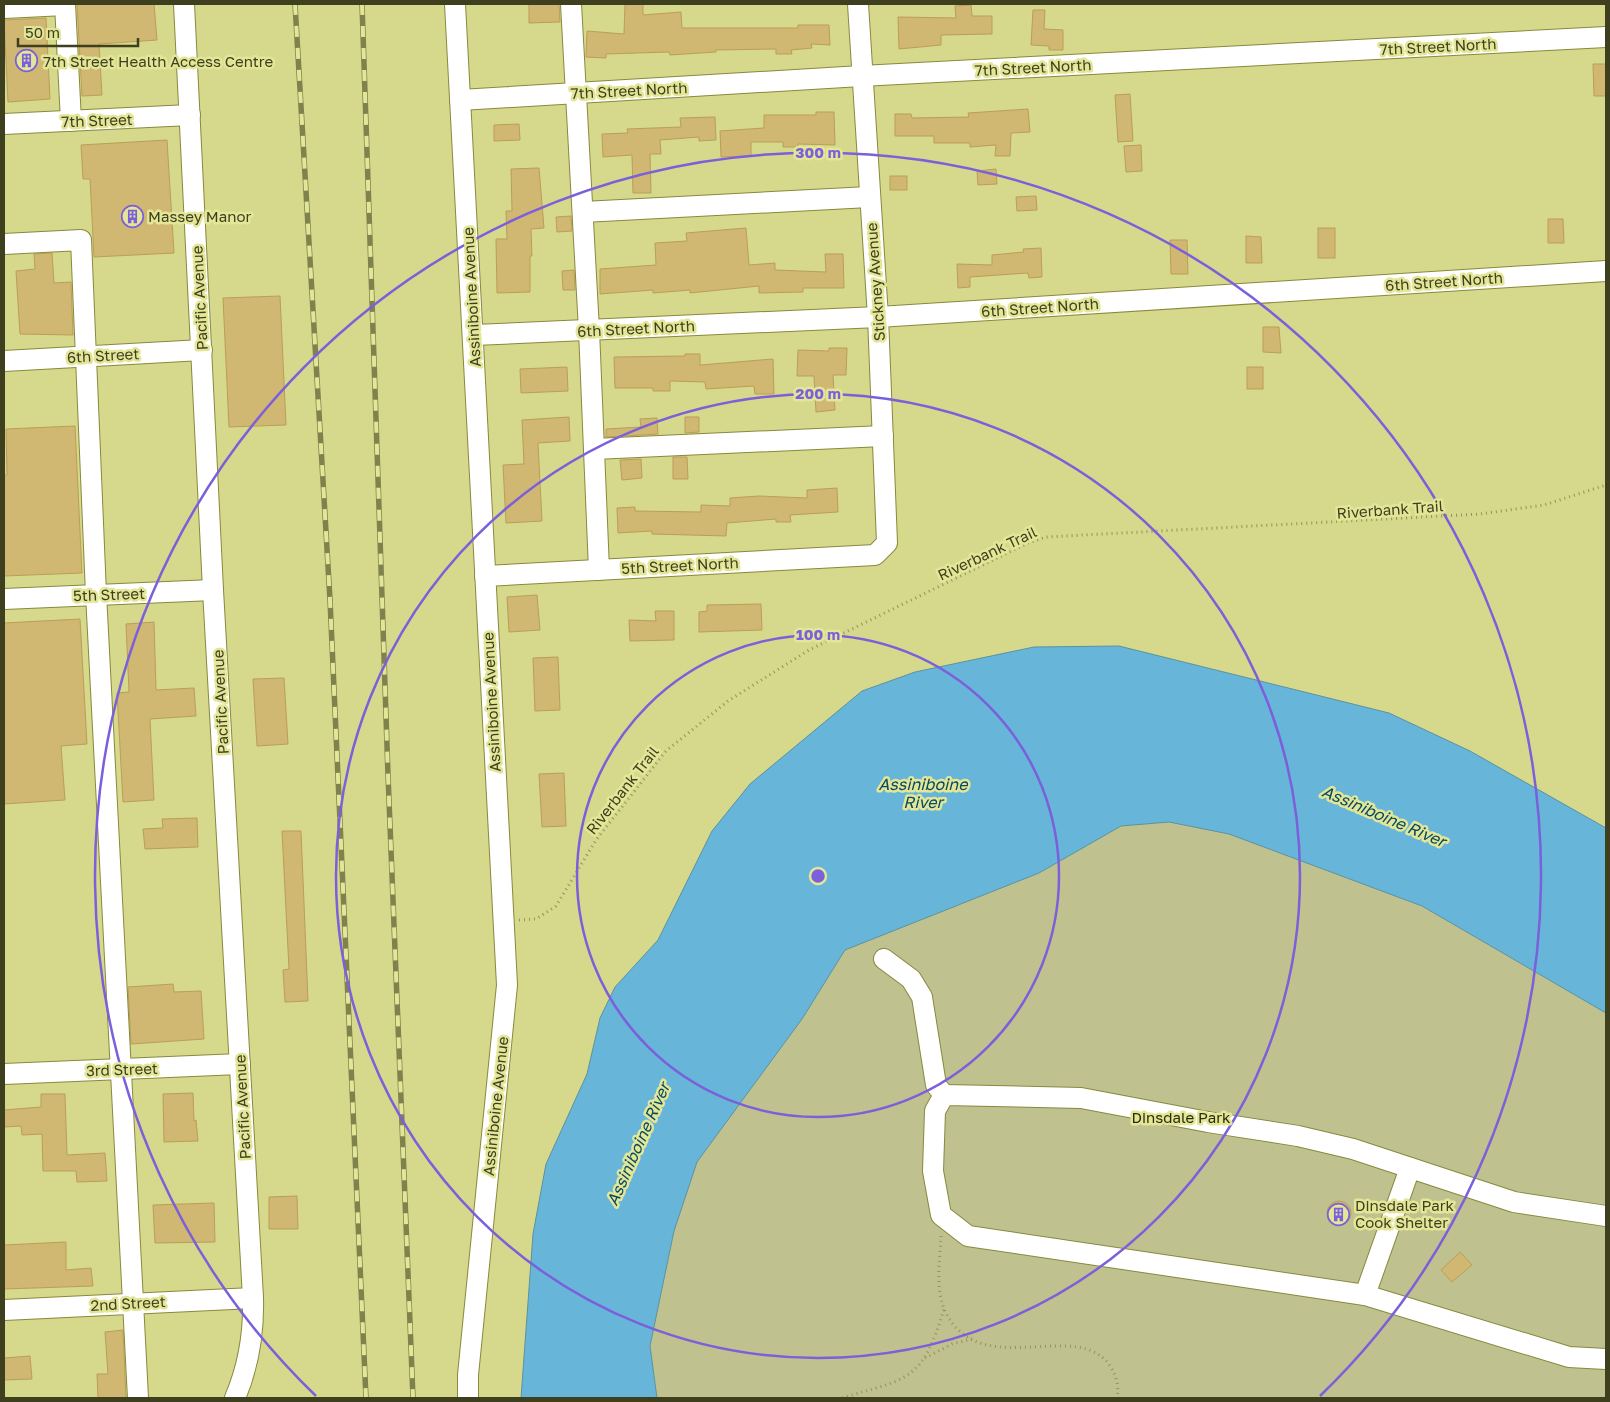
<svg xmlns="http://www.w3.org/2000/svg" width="1610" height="1402" viewBox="0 0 1610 1402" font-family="'Golos Text',sans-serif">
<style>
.green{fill:#bfc28e}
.water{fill:#67b5d9;stroke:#5b92a1}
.building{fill:#d0b772;stroke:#ba9f55}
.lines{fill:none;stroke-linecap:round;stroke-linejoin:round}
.minor-casing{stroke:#88893d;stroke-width:22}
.path{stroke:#92945b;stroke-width:3;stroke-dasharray:1 4;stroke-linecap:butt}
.minor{stroke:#fff;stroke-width:20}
.rail-casing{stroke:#80824e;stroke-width:5.5}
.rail{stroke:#e3e697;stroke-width:4;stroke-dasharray:11;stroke-linecap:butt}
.ring{fill:none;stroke:#7c5fda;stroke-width:2.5}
.labels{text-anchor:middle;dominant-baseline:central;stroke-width:5;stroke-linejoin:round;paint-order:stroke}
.street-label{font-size:15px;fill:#3e3f1f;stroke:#e3e697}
.poi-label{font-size:15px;fill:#3e3f1f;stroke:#e3e697;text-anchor:start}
.park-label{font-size:15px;fill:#2b2c0c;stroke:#e3e697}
.water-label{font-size:16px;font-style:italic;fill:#064a63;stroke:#e3e697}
.centre{fill:#7c5fda;stroke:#e3e697;stroke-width:2.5}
.ring-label{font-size:15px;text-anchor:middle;font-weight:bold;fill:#7c5fda;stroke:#e3e697;stroke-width:5;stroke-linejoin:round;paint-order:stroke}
</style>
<rect width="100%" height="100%" fill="#d6d88b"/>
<!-- green -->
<polygon class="green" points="1169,822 1229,834 1422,906 1606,1013 1606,1398 657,1398 650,1346 674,1231 697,1162 802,1019 845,950 1039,873 1121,826"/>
<!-- water -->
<polygon class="water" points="1119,646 1389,713 1470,751 1606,828 1606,1013 1422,906 1229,834 1169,822 1121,826 1039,873 845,950 802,1019 697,1162 674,1231 650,1346 657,1398 521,1398 533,1234 546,1164 587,1074 600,1018 615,987 658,940 712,831 750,784 862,691 915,672 1034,647"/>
<!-- building -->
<g class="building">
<polygon points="77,4 154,4 157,40 99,44 102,95 82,96"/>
<polygon points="529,4 559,4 560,22 529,23"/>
<polygon points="625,4 643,4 643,15 681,12 682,28 798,28 798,25 829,25 830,45 811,44 812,48 791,50 792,54 776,54 776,49 716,50 716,52 670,55 669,52 606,54 606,58 586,57 587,31 624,34"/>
<polygon points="971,5 972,16 992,16 992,34 941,35 941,45 899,49 898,17 956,18 955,6"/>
<polygon points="1033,10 1045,10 1044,29 1063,30 1063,50 1049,50 1049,46 1031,45"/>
<polygon points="46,18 50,99 8,102 4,20"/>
<polygon points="1593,64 1606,64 1606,96 1594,96"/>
<polygon points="1130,94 1133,141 1118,142 1115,95"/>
<polygon points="1028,109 1030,132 1011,133 1010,156 995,156 996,145 970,147 970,143 934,143 934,136 895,136 895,114 911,114 912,118 969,117 968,113"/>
<polygon points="816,112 834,112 835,145 798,144 798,147 783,147 783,142 751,142 751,156 721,157 720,131 764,128 764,115 816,115"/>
<polygon points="715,117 716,140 699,141 699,137 660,140 661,154 650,154 651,193 633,193 632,155 603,157 602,134 628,133 627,129 681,127 680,118"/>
<polygon points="519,124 520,140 494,141 494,125"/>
<polygon points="167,140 174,253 94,257 90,179 83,179 81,145"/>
<polygon points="1141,145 1142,171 1126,172 1124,146"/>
<polygon points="539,168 544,228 531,229 532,256 530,256 530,292 497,293 496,239 507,239 506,211 512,211 511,169"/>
<polygon points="996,169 997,184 978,185 977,171"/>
<rect x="890" y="176" width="17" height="14"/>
<polygon points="1036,196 1037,210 1017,211 1016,197"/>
<polygon points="571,216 572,231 557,232 556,217"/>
<polygon points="1548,219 1563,219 1564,243 1548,243"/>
<polygon points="746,228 749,265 775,263 775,270 826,272 825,254 843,254 844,288 803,288 803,292 759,293 759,286 690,293 690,290 653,293 653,290 600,294 600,269 656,265 655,243 687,241 686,233"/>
<rect x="1318" y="228" width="17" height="30"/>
<polygon points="1246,236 1261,237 1262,263 1246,263"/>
<polygon points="1170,240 1187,240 1188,274 1171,274"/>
<polygon points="1041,248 1042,277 1029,278 1028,273 970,277 970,287 958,288 957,264 992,265 992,255 1024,252 1023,249"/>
<polygon points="52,253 54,283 71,282 73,335 20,334 16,271 35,269 34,254"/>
<polygon points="574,270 575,290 563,290 562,271"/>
<polygon points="280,296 286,425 229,427 223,298"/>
<polygon points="1263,327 1279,327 1281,353 1263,352"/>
<polygon points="829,348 847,348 846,375 833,375 835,410 816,412 814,376 797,376 798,350 829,351"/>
<polygon points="685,354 700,354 700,365 773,359 774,394 755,394 754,386 706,389 705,382 670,381 670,391 653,391 653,388 615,388 614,357 685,356"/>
<polygon points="567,367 568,391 521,393 520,369"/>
<rect x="1247" y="367" width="16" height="22"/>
<polygon points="569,417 570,441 538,443 542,521 506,523 503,465 524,464 522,420"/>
<polygon points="685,417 699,417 699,432 685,433"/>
<polygon points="657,418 658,434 606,437 606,429 641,427 640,419"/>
<polygon points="75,426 82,573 4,576 4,475 7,475 6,429"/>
<polygon points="673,457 687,457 688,479 673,479"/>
<polygon points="641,459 642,478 622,480 620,460"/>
<polygon points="837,488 838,512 790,515 791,522 776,522 776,519 727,523 726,536 652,534 652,531 618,533 617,508 635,507 635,511 701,512 701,505 730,506 730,498 759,496 807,498 807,490"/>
<polygon points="537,595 540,630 509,632 507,597"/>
<polygon points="761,604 762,630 699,632 699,612 707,611 707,605"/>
<polygon points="655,611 674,611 674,640 630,641 629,620 656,621"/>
<polygon points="80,619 87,744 61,746 65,800 4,804 4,623"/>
<polygon points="154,622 156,690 194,688 196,716 150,719 154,800 123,802 117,693 129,692 126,624"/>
<polygon points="558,657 560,710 535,711 533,658"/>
<polygon points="284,678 288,744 257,746 253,679"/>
<polygon points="564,773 566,826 542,827 539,774"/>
<polygon points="197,818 198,847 145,849 143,829 163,828 162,819"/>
<polygon points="282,831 301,831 308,1001 285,1002 283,970 289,969"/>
<polygon points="173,984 174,992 201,991 204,1039 131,1044 128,987"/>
<polygon points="193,1093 194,1121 196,1120 198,1141 164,1142 163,1094"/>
<polygon points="41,1094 65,1094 67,1155 105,1153 107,1181 77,1182 76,1171 43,1171 42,1134 22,1135 21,1126 4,1127 4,1110 41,1107"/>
<polygon points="297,1196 298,1229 269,1229 269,1197"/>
<circle cx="1339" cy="1213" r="12"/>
<polygon points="214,1203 215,1242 155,1243 153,1205"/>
<polygon points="66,1242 66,1270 91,1268 93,1286 4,1289 4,1245"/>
<polygon points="1460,1252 1472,1265 1452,1282 1441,1270"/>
<polygon points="123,1330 126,1398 98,1398 97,1374 108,1374 105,1332"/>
<polygon points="30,1356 32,1379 4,1380 4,1358"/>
</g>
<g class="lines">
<defs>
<g id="minor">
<polyline points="65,4 71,121"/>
<path d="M184,4L213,590L253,1298C254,1334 249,1365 235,1398"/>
<polyline points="455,4 507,985 468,1375 468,1398"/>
<polyline points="571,4 589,330 599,570"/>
<polyline points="4,8 65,5"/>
<polyline points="460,100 861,76 1606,37"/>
<polyline points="4,124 190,115"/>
<polyline points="583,212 869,197"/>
<polyline points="4,244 81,240 96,594 138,1398"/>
<polyline points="474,335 878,317 1606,271"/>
<polyline points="4,361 202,350"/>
<polyline points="594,449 883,436"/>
<polyline points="485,576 875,555 887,543 878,317 858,4"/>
<polyline points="4,599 213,590"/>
<polyline points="884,959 911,979 922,997 936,1085 944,1095"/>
<polyline points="4,1074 240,1064"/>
<polyline points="1606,1216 1514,1202 1353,1149 1298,1136 1208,1122 1081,1098 944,1095 935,1111 933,1171 941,1215 968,1236 1365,1295 1569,1357 1606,1359"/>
<polyline points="1365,1295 1410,1168"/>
<polyline points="4,1310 253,1298"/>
</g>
</defs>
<!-- minor casing -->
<use href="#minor" class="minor-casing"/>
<!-- path -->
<g class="path">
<polyline points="519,920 536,919 556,906 596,840 666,751 728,701 809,650 1028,543 1046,537 1480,514 1544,505 1606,485"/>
<path d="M941,1236C940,1259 935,1289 945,1311C980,1385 1081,1314 1112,1369C1117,1378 1119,1388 1117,1398"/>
<polyline points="925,1358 952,1344 972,1339"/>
<path d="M842,1398C909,1378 922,1382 944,1309"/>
</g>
<!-- minor -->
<use href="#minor" class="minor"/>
<defs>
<g id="rail">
<polyline points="295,4 330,600 366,1398"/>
<polyline points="362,4 388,775 413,1398"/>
</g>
</defs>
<!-- rail casing -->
<use href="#rail" class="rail-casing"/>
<!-- rail -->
<use href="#rail" class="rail"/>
</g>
<!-- distance rings -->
<g class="ring">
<circle cx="818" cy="876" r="241"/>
<circle cx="818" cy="876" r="482"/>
<path d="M316 1396A723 723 0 1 1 1320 1396"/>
</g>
<!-- icons -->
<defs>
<symbol id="building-ring" viewBox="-11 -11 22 22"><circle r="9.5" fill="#e3e697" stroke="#7c5fda" stroke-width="1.5"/><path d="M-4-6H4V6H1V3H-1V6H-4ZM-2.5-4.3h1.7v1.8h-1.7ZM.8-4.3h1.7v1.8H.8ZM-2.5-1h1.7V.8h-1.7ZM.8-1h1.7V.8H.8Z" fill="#7c5fda"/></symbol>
</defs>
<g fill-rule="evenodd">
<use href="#building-ring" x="14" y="48" width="25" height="25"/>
<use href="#building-ring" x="120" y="204" width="25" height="25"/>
<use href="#building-ring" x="1326" y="1202" width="25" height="25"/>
</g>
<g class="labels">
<!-- street labels -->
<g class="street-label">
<text transform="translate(1438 46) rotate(-3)">7th Street North</text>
<text transform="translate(1033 67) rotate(-3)">7th Street North</text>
<text transform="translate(629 90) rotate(-3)">7th Street North</text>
<text transform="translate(97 120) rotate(-2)">7th Street</text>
<text transform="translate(1444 281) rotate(-4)">6th Street North</text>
<text transform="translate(875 282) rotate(-94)">Stickney Avenue</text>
<text transform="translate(471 297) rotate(-93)">Assiniboine Avenue</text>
<text transform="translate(199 298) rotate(-93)">Pacific Avenue</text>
<text transform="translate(1040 307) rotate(-4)">6th Street North</text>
<text transform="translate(636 328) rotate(-3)">6th Street North</text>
<text transform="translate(103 355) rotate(-3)">6th Street</text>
<text transform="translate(1390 509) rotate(-4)">Riverbank Trail</text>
<text transform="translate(987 553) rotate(-25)">Riverbank Trail</text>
<text transform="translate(680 565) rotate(-3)">5th Street North</text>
<text transform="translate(109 594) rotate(-2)">5th Street</text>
<text transform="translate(220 702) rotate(-93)">Pacific Avenue</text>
<text transform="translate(491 702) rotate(-93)">Assiniboine Avenue</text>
<text transform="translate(622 790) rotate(-52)">Riverbank Trail</text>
<text transform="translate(122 1069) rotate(-2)">3rd Street</text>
<text transform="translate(495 1106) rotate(-84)">Assiniboine Avenue</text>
<text transform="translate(242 1107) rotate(-93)">Pacific Avenue</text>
<text transform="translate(128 1303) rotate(-3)">2nd Street</text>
</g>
<!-- poi labels -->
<g class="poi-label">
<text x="43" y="61">7th Street Health Access Centre</text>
<text x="148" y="216">Massey Manor</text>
<text x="1355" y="1205">Dinsdale Park<tspan x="1355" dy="17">Cook Shelter</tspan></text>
</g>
<!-- park labels -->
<g class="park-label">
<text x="1181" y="1117">Dinsdale Park</text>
</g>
<!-- water labels -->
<g class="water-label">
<text x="923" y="784">Assiniboine<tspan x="923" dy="18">River</tspan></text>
<text transform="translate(1384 816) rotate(23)">Assiniboine River</text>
<text transform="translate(638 1144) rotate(-66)">Assiniboine River</text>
</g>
</g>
<circle cx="818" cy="876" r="8" class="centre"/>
<g class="ring-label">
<text x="818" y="158">300 m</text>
<text x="818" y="399">200 m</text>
<text x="818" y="640">100 m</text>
</g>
<!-- border -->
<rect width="1610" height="1402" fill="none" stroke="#3e3f1f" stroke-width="10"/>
<!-- scale -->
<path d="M18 38v8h120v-8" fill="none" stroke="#3e3f1f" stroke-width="2.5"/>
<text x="25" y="38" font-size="15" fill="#3e3f1f" stroke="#e3e697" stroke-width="4" paint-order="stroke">50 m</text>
</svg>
